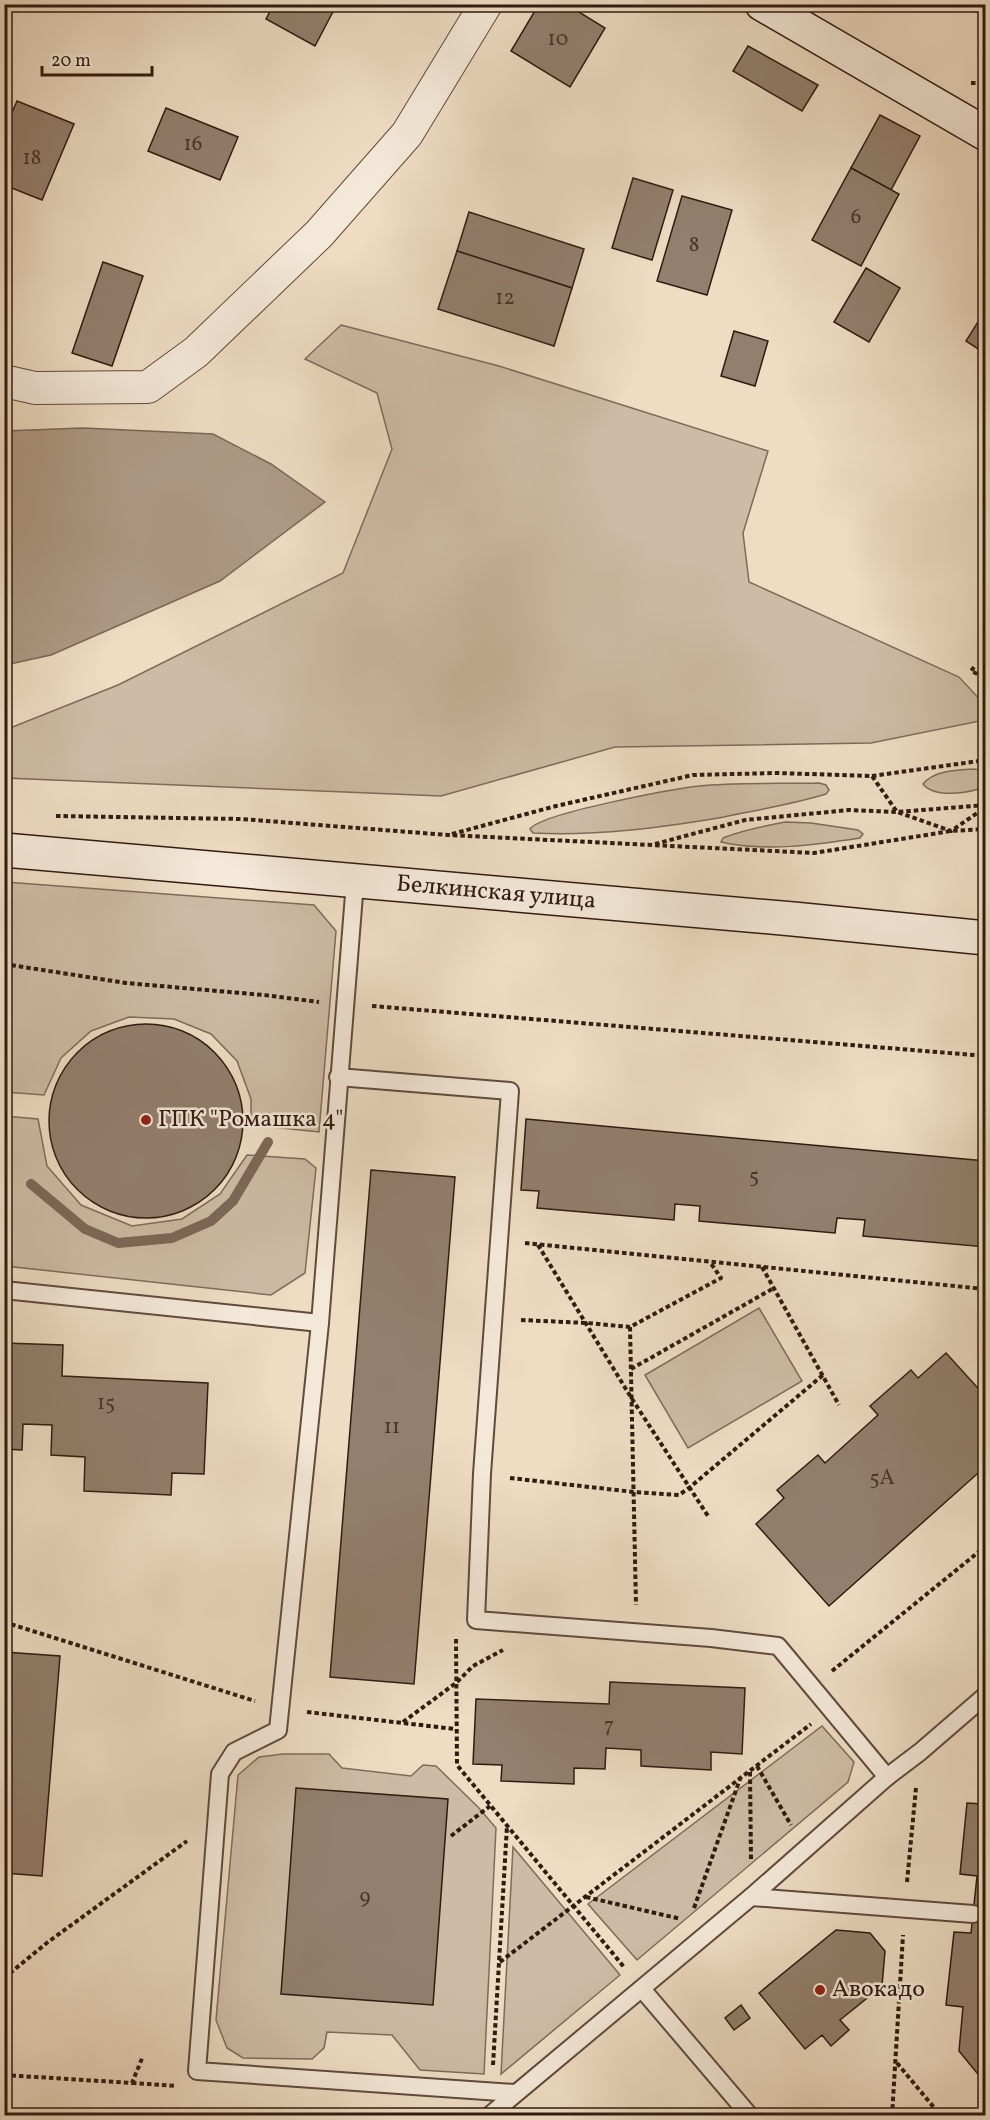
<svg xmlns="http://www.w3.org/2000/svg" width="990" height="2120" viewBox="0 0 990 2120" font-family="Vollkorn,serif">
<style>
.green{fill:#cebba5;stroke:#806b5b;stroke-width:1.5}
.water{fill:#ae9a86;stroke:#7c6757;stroke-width:1.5}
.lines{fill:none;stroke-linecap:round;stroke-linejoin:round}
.stream{stroke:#7c6757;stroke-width:10}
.building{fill:#937f6e;stroke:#311b11;stroke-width:1.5}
.lane-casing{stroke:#604b3e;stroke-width:20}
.street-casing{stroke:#604b3e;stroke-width:34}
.secondary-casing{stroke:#311b11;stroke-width:36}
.path{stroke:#311b11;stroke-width:4;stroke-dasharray:4.5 3;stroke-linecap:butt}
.lane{stroke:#f4e8d8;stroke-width:16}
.street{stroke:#f4e8d8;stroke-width:32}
.secondary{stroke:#f4e8d8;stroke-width:33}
.poi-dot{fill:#8f2418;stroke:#f4e8d8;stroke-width:2}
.labels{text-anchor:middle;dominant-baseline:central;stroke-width:5;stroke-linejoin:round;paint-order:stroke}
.number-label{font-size:21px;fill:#4a3428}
.street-label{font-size:24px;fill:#311b11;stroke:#f4e8d8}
.poi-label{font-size:24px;fill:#311b11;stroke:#f4e8d8;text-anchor:start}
</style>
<rect width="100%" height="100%" fill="#eedcc3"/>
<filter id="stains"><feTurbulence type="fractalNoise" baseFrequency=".00333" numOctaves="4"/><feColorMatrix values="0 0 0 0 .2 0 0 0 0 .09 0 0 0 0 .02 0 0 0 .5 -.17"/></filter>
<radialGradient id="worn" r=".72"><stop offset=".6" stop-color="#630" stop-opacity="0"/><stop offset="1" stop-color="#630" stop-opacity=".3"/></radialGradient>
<!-- green -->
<g class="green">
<polygon points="341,325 499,366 768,451 743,533 749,582 959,677 985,705 985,720 871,743 615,747 441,796 5,778 5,730 118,685 343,573 392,449 377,393 305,359"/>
<path d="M974,769L985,771L986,786C971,793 935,799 923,784C934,770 958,770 974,769Z"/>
<path d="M819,783L826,785L829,790L826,794C793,804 758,810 724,817C660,828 597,836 533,833L530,829C541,813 674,789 699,786C738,782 779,784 819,783Z"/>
<path d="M785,822L811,823L858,830L863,834L860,838C815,845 766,852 721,842L723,838C743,830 764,826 785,822Z"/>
<polygon points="5,882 314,905 336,931 319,1132 251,1125 251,1099 237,1061 211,1034 174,1019 129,1017 91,1031 61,1058 44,1095 5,1092"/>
<polygon points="4,1116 38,1119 47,1166 81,1205 132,1226 182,1219 220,1194 247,1155 305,1159 316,1168 305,1273 271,1295 5,1266"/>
<polygon points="759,1308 802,1381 688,1448 645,1375"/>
<polygon points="822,1726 854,1762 848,1782 637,1960 588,1904"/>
<polygon points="283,1754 329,1754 342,1768 411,1776 423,1765 436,1766 478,1807 496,1828 484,2074 420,2070 392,2035 327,2032 324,2048 312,2059 243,2058 227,2048 216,2020 238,1775 259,1757"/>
<polygon points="513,1847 620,1975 501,2074"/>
</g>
<!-- water -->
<polygon class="water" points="83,428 213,434 271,464 325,502 220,581 51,655 5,665 5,431"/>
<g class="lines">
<!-- stream -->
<polyline class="stream" points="31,1184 85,1229 118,1243 172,1238 211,1221 233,1201 268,1142"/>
</g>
<!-- building -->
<g class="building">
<polygon points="274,4 337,4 315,46 266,19"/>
<polygon points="539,4 566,4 605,28 570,87 511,51"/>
<polygon points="986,4 986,15 956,5 956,4"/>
<polygon points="748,46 818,85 802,111 733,71"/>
<polygon points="17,101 74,124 42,200 4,185 4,131"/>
<polygon points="166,108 238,137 220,180 148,151"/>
<polygon points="880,115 920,136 891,190 851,168"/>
<polygon points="851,168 899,194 861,266 812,240"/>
<polygon points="633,178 673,190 652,260 612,248"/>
<polygon points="682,196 732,210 707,295 657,281"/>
<polygon points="469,212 584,249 572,288 457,251"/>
<polygon points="457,251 572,288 554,346 438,309"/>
<polygon points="103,262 143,276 112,366 72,353"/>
<polygon points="866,268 900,288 869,342 834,322"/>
<polygon points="986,309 986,354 966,341"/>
<polygon points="734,331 768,341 755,386 721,376"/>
<circle cx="146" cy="1121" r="97"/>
<polygon points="526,1119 986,1161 986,1247 863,1236 865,1220 837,1218 835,1233 699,1221 700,1206 675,1204 674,1220 537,1208 539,1191 521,1190"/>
<polygon points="371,1170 455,1177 414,1684 330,1677"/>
<polygon points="4,1343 63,1345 62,1376 208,1383 204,1474 172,1473 171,1495 84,1491 85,1457 51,1455 52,1425 23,1424 22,1450 4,1449"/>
<polygon points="946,1353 986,1397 986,1466 829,1606 756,1524 784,1498 777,1490 818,1455 825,1463 878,1415 870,1406 911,1370 918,1378"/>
<polygon points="4,1652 60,1656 42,1876 4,1873"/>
<polygon points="610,1682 745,1688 742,1754 711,1752 711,1770 641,1766 641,1750 606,1748 605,1769 574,1768 574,1784 501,1781 502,1765 473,1764 476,1699 609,1704"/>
<polygon points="296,1788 448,1799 433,2005 281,1994"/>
<polygon points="986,1799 986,2084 959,2051 963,2007 946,2005 954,1932 971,1933 977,1876 960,1874 967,1803 984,1804"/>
<polygon points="836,1930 870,1933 885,1951 882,1986 840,2020 849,2030 831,2046 822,2035 805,2049 759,1993"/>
<polygon points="741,2005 750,2018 734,2030 725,2018"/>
<polygon points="986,2096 986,2111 978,2102"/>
</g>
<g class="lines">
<defs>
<g id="lane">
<polyline points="355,882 320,1323 278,1730 234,1752 220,1774 197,2071 515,2093"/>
<polyline points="338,1077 510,1091 482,1474 476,1620 711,1638 778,1646 887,1777"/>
<polyline points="4,1290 320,1323"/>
<polyline points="751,1897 973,1914"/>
<polyline points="642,1989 750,2116"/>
<polyline points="489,2116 751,1897 887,1777 920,1752 986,1695"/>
</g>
<polyline id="street" points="4,381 35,388 148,387 196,352 319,234 407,134 486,4"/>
<g id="secondary">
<polyline points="762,4 986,134"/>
<path id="s1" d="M4,850L793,919L986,938"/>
</g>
</defs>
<!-- lane casing -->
<use href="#lane" class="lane-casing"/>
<!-- street casing -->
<use href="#street" class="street-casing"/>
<!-- secondary casing -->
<use href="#secondary" class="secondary-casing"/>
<!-- path -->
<g class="path">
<polyline points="971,83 986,83"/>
<polyline points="974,667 971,671 986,678"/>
<polyline points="872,776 986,760"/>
<polyline points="56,816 241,819 448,835 814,853 951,831 986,829"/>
<polyline points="452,834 556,806 693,775 777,773 872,776 897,812 951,831 986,807"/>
<polyline points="655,844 745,820 849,810 897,812 986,805"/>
<polyline points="4,964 126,983 264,995 319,1002"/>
<polyline points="372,1006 986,1056"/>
<polyline points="525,1243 984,1289 986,1291"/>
<polyline points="538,1245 632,1399 708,1516"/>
<polyline points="762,1267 839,1405"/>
<polyline points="521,1320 587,1323 630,1327 721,1278 710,1262"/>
<polyline points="630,1327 636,1605"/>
<polyline points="631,1369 774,1288"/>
<polyline points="510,1478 634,1492 679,1495 689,1488 823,1375"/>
<polyline points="4,1622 255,1701"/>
<polyline points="456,1639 457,1765 624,1967"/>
<polyline points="832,1671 986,1546"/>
<polyline points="307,1712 455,1729"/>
<polyline points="403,1722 456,1683 473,1666 503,1650"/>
<polyline points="757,1766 791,1825"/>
<polyline points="750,1772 751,1860"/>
<polyline points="451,1836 490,1806"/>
<polyline points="907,1882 916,1788"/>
<polyline points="586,1897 681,1919"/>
<polyline points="694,1908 740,1779"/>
<polyline points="500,1962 811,1724"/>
<polyline points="4,1978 48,1942 187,1841"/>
<polyline points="897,2063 941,2116"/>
<polyline points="493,2065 507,1826"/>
<polyline points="4,2075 132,2083 143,2056"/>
<polyline points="132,2083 176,2086"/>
<polyline points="892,2116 903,1935"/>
</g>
<!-- lane -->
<use href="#lane" class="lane"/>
<!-- street -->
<use href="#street" class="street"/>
<!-- secondary -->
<use href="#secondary" class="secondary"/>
</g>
<!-- markers -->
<g class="poi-dot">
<circle cx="146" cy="1120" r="6"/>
<circle cx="820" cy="1990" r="6"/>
</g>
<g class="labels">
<!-- number labels -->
<g class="number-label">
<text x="558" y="39">10</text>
<text x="193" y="144">16</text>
<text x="32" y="158">18</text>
<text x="856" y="217">6</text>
<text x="694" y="245">8</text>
<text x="505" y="298">12</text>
<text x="754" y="1176">5</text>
<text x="106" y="1403">15</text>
<text x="392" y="1427">11</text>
<text x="882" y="1478">5А</text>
<text x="609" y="1726">7</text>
<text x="365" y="1897">9</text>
</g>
<!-- street labels -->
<g class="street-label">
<text stroke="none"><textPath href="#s1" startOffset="494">Белкинская улица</textPath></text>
</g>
<!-- poi labels -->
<g class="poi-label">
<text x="158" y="1120">ГПК "Ромашка 4"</text>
<text x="832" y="1990">Авокадо</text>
</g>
</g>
<!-- margin -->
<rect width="990" height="2120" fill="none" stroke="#eedcc3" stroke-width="24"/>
<rect x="6" y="6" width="978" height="2108" fill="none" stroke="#311b11" stroke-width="3"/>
<rect x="12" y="12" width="966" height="2096" fill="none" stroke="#311b11" stroke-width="1.5"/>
<!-- scale -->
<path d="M42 66v9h110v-9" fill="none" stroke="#311b11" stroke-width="3"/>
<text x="51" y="66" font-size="18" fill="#311b11" stroke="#f4e8d8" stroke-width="4.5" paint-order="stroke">20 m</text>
<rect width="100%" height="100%" filter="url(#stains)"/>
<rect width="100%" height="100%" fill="url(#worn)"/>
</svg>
